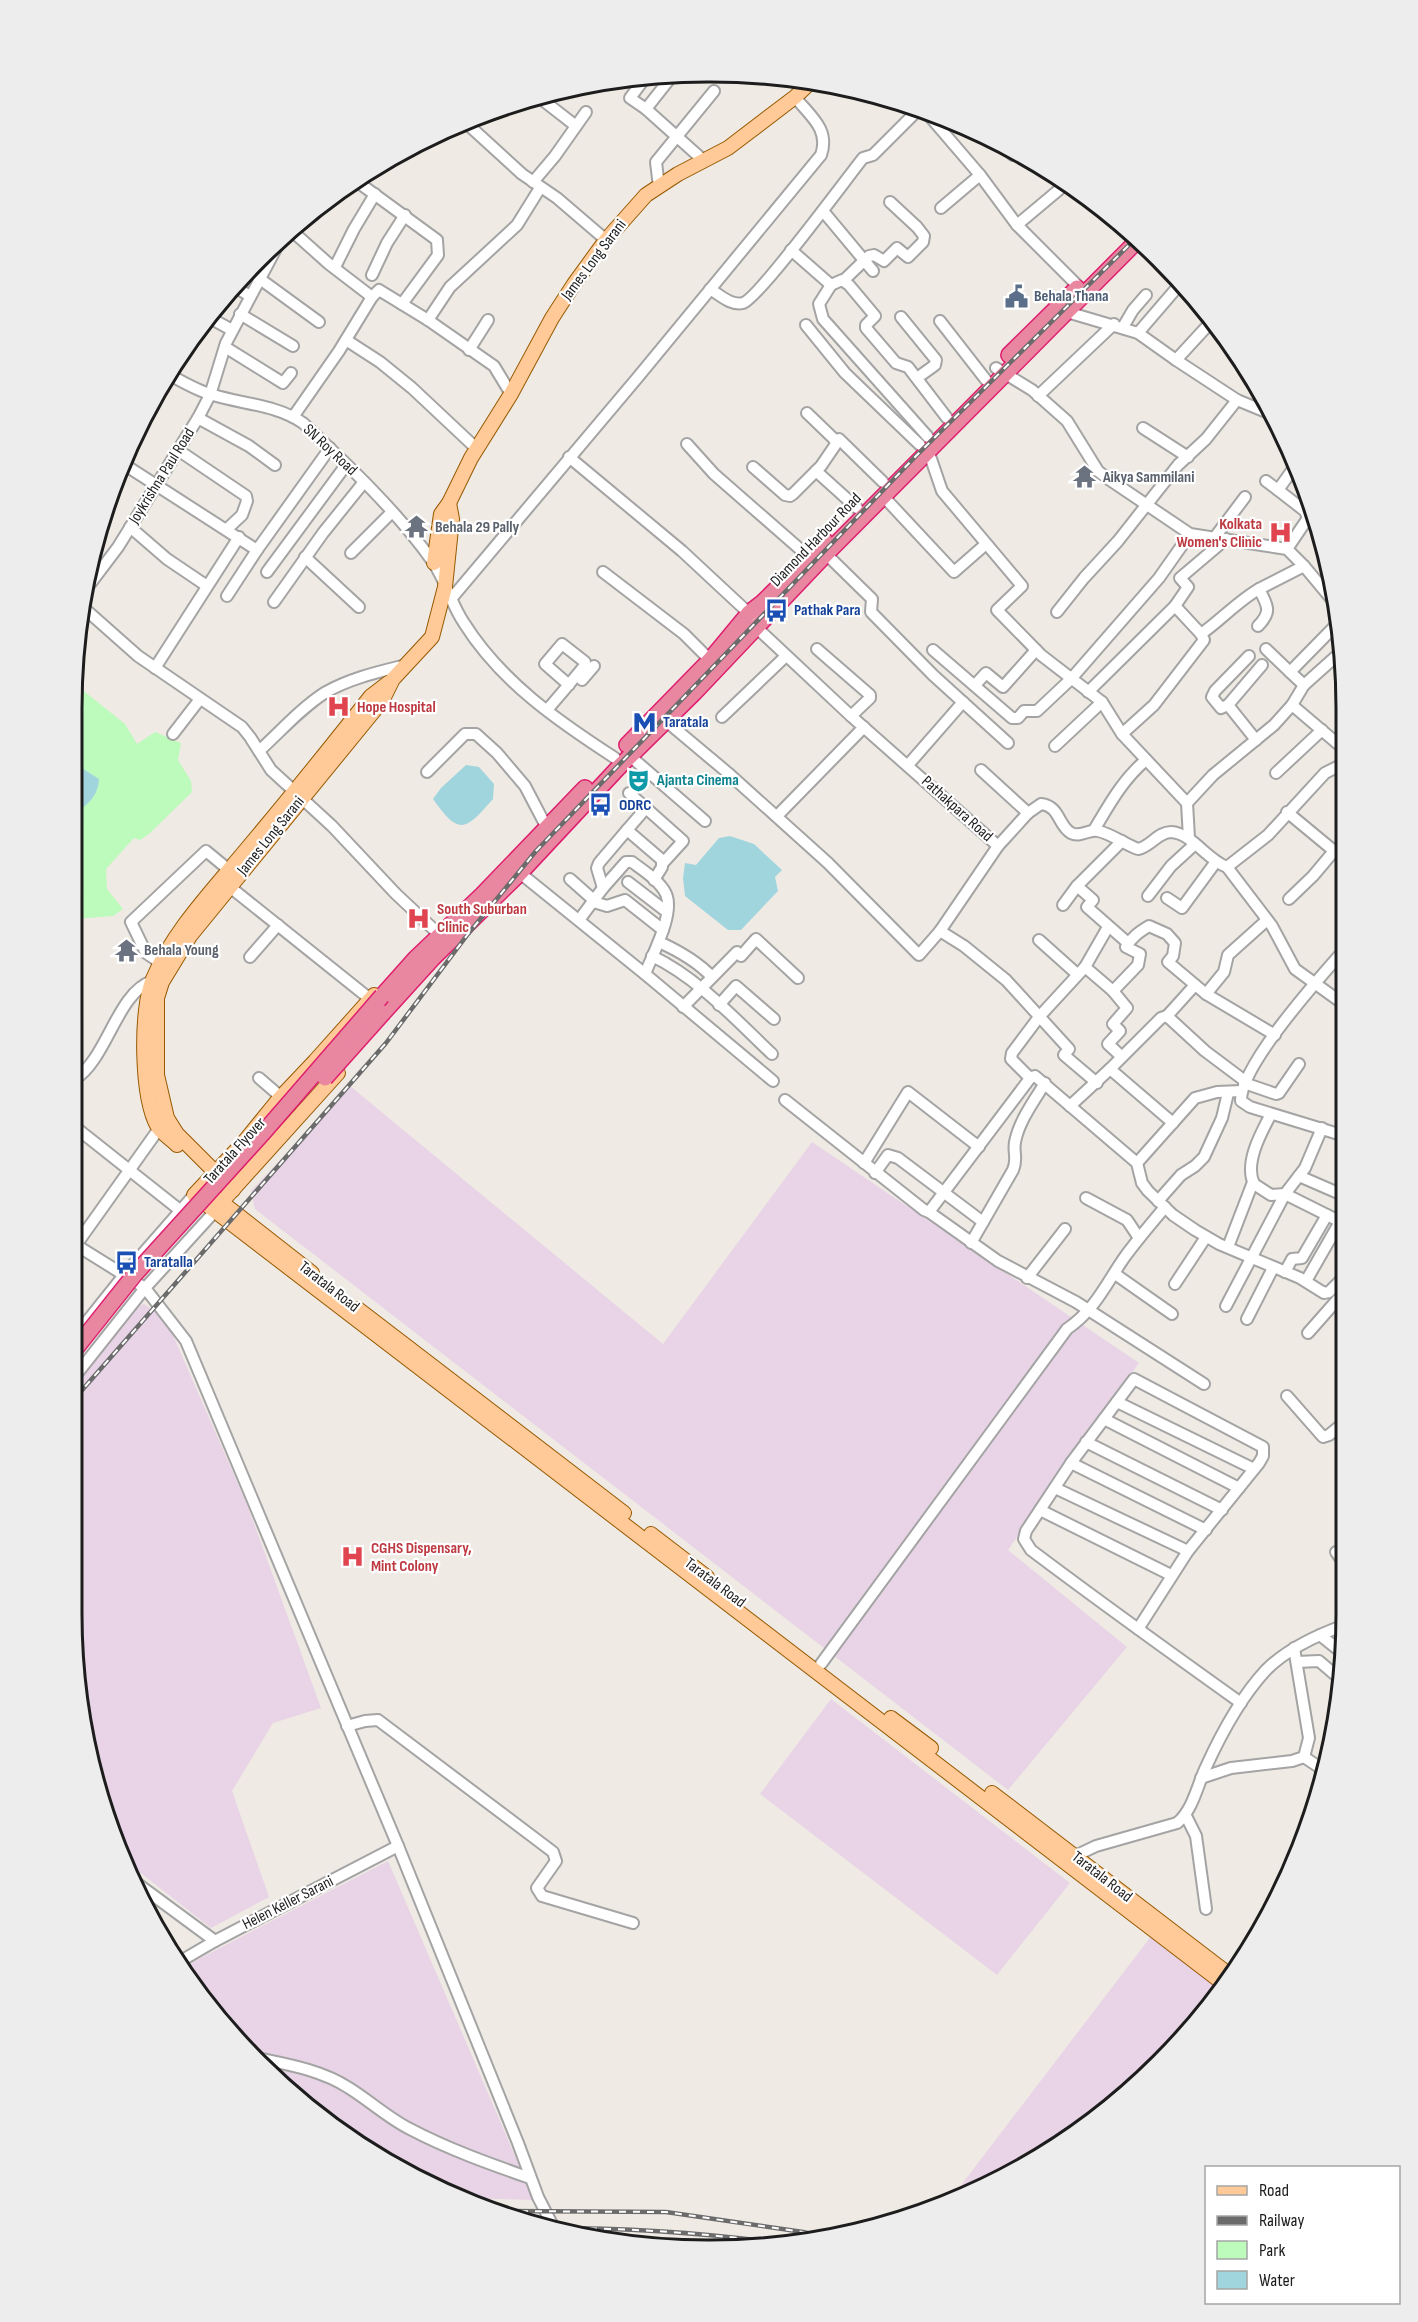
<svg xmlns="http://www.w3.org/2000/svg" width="1418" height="2322" viewBox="0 0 1418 2322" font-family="'Sofia Sans Condensed',sans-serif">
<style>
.industrial{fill:#e8d4e6}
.park{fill:#bdfbbd}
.water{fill:#a1d5de}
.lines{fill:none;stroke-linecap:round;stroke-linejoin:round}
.minor-casing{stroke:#a4a4a4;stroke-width:14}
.major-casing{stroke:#965900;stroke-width:16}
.highway-casing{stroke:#df1e6f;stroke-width:18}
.minor{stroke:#fff;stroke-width:10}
.major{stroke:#ffca98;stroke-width:14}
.highway{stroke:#e987a1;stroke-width:15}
.rail-casing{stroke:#6b6b6b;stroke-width:4.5}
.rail{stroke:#fff;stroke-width:2;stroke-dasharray:7;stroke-linecap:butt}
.highway-bridge-casing{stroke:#df1e6f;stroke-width:18;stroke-linecap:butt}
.highway-bridge{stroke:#e987a1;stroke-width:15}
.labels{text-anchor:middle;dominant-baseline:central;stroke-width:4.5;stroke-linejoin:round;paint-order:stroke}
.street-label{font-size:16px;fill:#1d1d1d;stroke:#fff}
.service-label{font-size:16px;font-weight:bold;fill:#4e5e75;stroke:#fff;text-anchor:start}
.worship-label{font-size:16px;font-weight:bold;fill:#5b616d;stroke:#fff;text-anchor:start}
.health-label{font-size:16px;font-weight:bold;fill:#be3a42;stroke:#fff;text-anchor:start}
.transit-label{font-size:16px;font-weight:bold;fill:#164399;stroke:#fff;text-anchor:start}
.culture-label{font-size:16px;font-weight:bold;fill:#0d838f;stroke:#fff;text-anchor:start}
.rim{fill:none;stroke:#1d1d1d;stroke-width:3}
</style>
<rect width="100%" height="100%" fill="#efeae3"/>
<!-- industrial -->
<g class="industrial">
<polygon points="350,1086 663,1344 812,1142 1139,1363 1008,1550 1127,1647 1008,1790 255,1209 251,1191"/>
<polygon points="144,1304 166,1319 248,1507 321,1708 273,1723 232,1791 269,1897 211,1928 124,1860 106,1817 78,1696 76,1383 132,1309"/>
<polygon points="831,1699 1070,1883 997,1975 760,1794"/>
<polygon points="388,1861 534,2200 460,2198 427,2184 322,2119 203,2001 183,1967"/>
<polygon points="1152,1935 1222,1988 1160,2063 1097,2119 991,2184 949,2201"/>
</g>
<!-- park -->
<polygon class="park" points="75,660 83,666 80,688 125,724 137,744 155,732 181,743 178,760 191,781 192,792 149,834 140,840 134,838 106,869 107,889 123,909 113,916 74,919"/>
<!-- water -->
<g class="water">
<path d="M74,763L99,779C98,797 87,805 74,814Z"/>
<path d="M466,765L479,767L494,784L493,799C465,831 459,836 433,799L441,788Z"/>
<polygon points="730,836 754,844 782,870 775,877 778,891 741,930 728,930 685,896 683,878 685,863 696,865 719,838"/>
</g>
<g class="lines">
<defs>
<g id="minor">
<polyline points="645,78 630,98 646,109 703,160"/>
<polyline points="540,98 576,126"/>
<polyline points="646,109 672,76"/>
<polyline points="926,112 980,175 1017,225 1079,287"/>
<polyline points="464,121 522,174 557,198 606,240"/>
<polyline points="1007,149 1013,155"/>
<polyline points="355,180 437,240 438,255 402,304"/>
<polyline points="533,182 555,156 586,112"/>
<polyline points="659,187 656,162 714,91"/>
<polyline points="941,208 980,175"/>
<polyline points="823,211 873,271"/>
<polyline points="1017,225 1067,183"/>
<polyline points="292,231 329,264 372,297"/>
<polyline points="791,250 831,285 842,280 849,285 875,316 866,325 866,328 896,363 908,367 947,418"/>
<polyline points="335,267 354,229 375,194"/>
<polyline points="372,275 387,243 405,215"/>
<polyline points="260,279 319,322"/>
<polyline points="843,281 869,256 874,255 884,261 897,248 908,257 923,242 924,236 917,227 890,202"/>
<polyline points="831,285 819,304 823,319 928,437"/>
<polyline points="235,287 250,296"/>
<path d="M710,289C720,295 731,306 743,303C758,299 847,178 863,158L873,155L918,110"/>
<polyline points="1067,312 1138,333 1176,360 1237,400 1271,414"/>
<polyline points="240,314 293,346"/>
<polyline points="901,317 936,360 935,365 917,378"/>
<polyline points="210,318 232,330"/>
<polyline points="428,320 450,287 517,225 540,188"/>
<polyline points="940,321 986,380"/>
<polyline points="806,325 845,373 920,445"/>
<polyline points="1123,327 1133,310 1146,295"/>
<polyline points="1138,333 1181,283"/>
<polyline points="346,340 380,362 412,388 477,449"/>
<polyline points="225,347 283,383 291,373"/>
<polyline points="469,350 488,320"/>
<polyline points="1176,360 1211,322"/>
<polyline points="996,368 1032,390 1067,421 1098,471 1107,478 1190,534 1287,549 1304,566 1334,602"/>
<path d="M170,375C183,382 198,391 213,395C243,404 277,405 303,423C349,466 397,511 433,562C446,581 451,604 464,623C501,682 558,721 615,758"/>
<polyline points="1038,396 1114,324"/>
<polyline points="293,417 339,351 372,297 379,290 428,320 494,366 511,394"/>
<polyline points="198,418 249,446 275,465"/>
<polyline points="1143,428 1188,457"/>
<polyline points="839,439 883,482"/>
<polyline points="687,444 714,474 809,557"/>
<polyline points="178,450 246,496 247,501 242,515 227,529"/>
<polyline points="928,450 942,491 1022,586 997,610 1041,655 1102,702 1122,734 1187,803 1189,838"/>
<polyline points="569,457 682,551 754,618"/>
<polyline points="125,465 257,550"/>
<polyline points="753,467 785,495 790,496 793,494 821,466 836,444 834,439 807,413"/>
<polyline points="816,471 857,508"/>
<polyline points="1266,481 1278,490"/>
<polyline points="883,496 954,572 986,544"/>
<polyline points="130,527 167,559 207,586"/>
<polyline points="1215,537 1245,497"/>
<polyline points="1287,549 1308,518 1305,511 1278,490 1293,469"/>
<polyline points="351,553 392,512"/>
<polyline points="826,554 872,599 871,612 933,675 1008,743"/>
<polyline points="305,557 359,607"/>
<polyline points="267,572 346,465"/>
<polyline points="603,572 684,634 710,660"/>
<polyline points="90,584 118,547 198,418 210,395 226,343 280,241"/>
<polyline points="227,596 257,550 330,448"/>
<path d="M451,599L638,377L821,155C830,129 810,116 795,97"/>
<polyline points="274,602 323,533 364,482"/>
<polyline points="85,609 138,656 242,727 250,737 271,770 332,826 396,894 444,939"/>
<polyline points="1057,612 1084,578 1118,541 1178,465 1206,439 1237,400"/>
<path d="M1258,626C1272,612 1268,606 1259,589L1304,566"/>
<path d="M757,628L851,716L998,846L1028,813L1041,804C1060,806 1058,826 1071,833C1080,838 1088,829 1098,831C1112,834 1124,844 1138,849C1150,847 1158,832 1171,832C1192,833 1207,860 1227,867L1272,926L1295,969L1345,1005"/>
<path d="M1201,634C1221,620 1238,601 1259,589"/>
<polyline points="817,649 870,695 870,698 851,716"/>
<polyline points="1266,649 1290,672"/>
<polyline points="933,650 1012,718 1018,718 1024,711 1037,711 1071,679 1159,578 1190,534"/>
<polyline points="1249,656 1215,691 1212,697 1221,708 1228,705 1256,740"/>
<polyline points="155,668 239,537"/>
<polyline points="582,680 594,666"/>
<polyline points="975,685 986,673 1003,687 1036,650"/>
<polyline points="1304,685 1290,672 1337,624"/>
<polyline points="1088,692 1175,606 1188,587 1180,578 1226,539"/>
<polyline points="1228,705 1262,665"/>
<polyline points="1292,705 1345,750"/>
<path d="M547,710C560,695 573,680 585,665V662L562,644L545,664L569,685"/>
<polyline points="722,717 786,656"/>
<polyline points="666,721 728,773 828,863 919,955 940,931 998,846"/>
<polyline points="173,734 200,699"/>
<polyline points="1122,734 1154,705 1204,640 1201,634 1175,606"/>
<polyline points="1055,746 1102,702"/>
<path d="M259,751C281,731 301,708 326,692C351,678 378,672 406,665"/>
<polyline points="630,756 705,821"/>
<polyline points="908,765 963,702"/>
<polyline points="981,770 1028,813"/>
<polyline points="427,772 465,734 476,734 497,753 525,786 547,828"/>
<polyline points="1276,773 1322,730"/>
<polyline points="629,793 683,841 663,863"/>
<polyline points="1187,803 1213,775 1274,725 1292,705 1304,685 1342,651"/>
<polyline points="1287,812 1345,860"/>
<polyline points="777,816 864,727"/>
<polyline points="627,830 646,808"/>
<path d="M1094,830C1109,805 1123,779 1146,760"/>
<polyline points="1227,867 1268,835 1325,773 1345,763"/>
<polyline points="520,873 645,974 773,1081"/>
<polyline points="570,879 597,903 607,906 625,900 663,930"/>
<polyline points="628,882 667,912"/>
<polyline points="225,883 370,999"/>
<polyline points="1077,886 1093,900 1087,907 1128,943"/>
<polyline points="603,888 597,868 599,863 627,830 662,860 662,867 654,880"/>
<polyline points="1148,896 1171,866 1195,844"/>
<polyline points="1167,898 1182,908 1215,863"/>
<polyline points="1289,899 1313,876 1334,851"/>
<polyline points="1063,905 1077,886 1122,841"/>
<path d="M579,920L603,888L626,862H632C644,871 660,881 666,894C675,914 652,955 645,974"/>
<polyline points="940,931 964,946 1006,980 1069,1049 1064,1055 1097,1083"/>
<polyline points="1039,940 1077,974"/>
<path d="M659,942C679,951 697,961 712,977"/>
<path d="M1345,949C1320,977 1240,1066 1241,1101L1250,1107L1345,1136"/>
<path d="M652,956C698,978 735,1019 772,1054"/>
<polyline points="741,956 756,939 798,978"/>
<polyline points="250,957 278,925"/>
<polyline points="161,963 146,953 131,922 206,851 229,870"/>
<path d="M1085,967L1113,991L1138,965L1140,954L1126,947C1132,937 1139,932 1149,926L1167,934L1175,943L1173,956L1168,962L1206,994L1275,1035"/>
<polyline points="1113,991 1127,1008 1113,1024 1120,1031 1108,1044 1121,1056"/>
<polyline points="1206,994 1224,972 1228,955 1267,920"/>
<polyline points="719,1005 736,986 774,1019"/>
<polyline points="683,1007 737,952"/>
<polyline points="1167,1016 1195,985"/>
<polyline points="1110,1069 1161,1018 1167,1016 1205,1051 1245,1081"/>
<polyline points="259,1078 281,1097"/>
<polyline points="1030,1078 1011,1059 1012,1053 1039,1017 1085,967 1108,927"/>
<path d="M75,1079C107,1059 117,993 152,981"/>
<polyline points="1244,1083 1276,1094 1279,1093 1299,1064"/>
<polyline points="785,1100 924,1210 929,1212 1031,1077 1035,1076 1137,1163 1142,1183 1148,1191 1173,1215 1195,1230 1219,1244 1300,1278 1324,1293 1329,1292 1345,1276"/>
<polyline points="1070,1106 1110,1069 1173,1123"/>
<path d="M1271,1114C1261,1133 1244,1163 1254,1184L1271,1195L1285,1194L1345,1224"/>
<polyline points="75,1127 181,1211"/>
<polyline points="1340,1134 1345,1122"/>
<polyline points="864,1163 908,1092 979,1147"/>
<polyline points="1137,1163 1195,1098 1217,1092 1241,1091"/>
<polyline points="875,1173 888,1155 898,1158 983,1222"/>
<polyline points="1299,1176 1345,1196"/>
<polyline points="1086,1198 1127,1220 1139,1238"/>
<polyline points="1158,1201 1181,1175 1195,1166 1204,1157 1222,1118 1228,1093"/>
<polyline points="929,1212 998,1261 1076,1302 1204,1384"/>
<path d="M971,1243L1013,1170C1018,1158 1013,1154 1015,1142C1019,1121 1034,1101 1045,1083"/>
<polyline points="76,1245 145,1288 186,1341 398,1846 518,2143 538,2197 555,2230"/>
<polyline points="76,1245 163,1123"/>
<polyline points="1228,1247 1253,1182"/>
<polyline points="1285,1272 1292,1259 1302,1258 1327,1215"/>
<polyline points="1115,1274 1172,1314"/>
<polyline points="1027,1278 1065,1229"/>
<polyline points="1306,1281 1345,1213"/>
<polyline points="1175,1284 1206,1237"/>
<polyline points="1226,1306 1285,1194 1305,1168 1322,1128"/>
<polyline points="1247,1319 1273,1268"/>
<polyline points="1308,1333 1338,1299"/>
<polyline points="76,1335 124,1275 194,1195"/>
<polyline points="76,1375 145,1288 216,1210"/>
<polyline points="1287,1396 1323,1437 1329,1435 1345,1422"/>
<polyline points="1117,1402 1254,1469"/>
<polyline points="1104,1419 1239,1488"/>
<polyline points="1086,1442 1222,1510"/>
<polyline points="1344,1450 1345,1448"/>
<polyline points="1071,1463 1206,1530"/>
<polyline points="1055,1488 1188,1551"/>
<polyline points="1040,1510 1171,1575"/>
<polyline points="1336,1552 1345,1565"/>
<path d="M1138,1629L1188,1551L1259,1463L1263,1456V1447L1134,1379L1071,1463L1026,1531L1024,1539L1031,1550C1100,1602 1171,1653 1241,1703"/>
<polyline points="1320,1635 1345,1655"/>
<polyline points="1297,1662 1319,1661 1340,1679"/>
<path d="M821,1664L1067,1329C1095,1310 1106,1284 1124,1258C1137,1240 1151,1224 1165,1207"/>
<polyline points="347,1726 365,1721 378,1720 553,1852 556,1861 537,1888 542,1896 633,1923"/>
<polyline points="1304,1757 1322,1769"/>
<polyline points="1201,1778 1231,1768 1292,1761 1304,1757 1309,1738 1294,1648"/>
<polyline points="1186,1816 1196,1836 1206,1909"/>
<path d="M1075,1856L1096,1846L1177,1823C1193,1810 1197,1786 1206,1767C1221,1734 1241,1697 1266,1670C1287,1649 1317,1635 1345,1625"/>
<polyline points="131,1879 215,1941"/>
<polyline points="179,1962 215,1941 398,1846"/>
<path d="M262,2059C291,2065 323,2071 349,2088C370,2101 388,2118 410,2129C448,2149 490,2164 530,2178"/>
</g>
<g id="major">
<polyline points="434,563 441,514 449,503 471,458 511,394 552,318 574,284 606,240 646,195 678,174 728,148 795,97 811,82"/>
<polyline points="374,995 315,1061 279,1099 244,1142 194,1195 1224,1984"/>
<path d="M177,1145C172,1140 162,1133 158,1127C141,1098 140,1010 153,979C173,931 212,891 245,851C288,800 330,748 371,696L388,683"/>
<polyline points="202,1187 312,1273"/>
<polyline points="233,1190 177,1134 167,1118 157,1075 157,998 162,982 190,936 382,701 393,679 432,637 445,587 452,519 449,503"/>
<polyline points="227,1196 338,1073"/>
<polyline points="358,1309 624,1513"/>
<polyline points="651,1534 707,1577"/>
<polyline points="891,1718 931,1748"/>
<polyline points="992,1793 1231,1976"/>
</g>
<g id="highway">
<polyline points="1009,355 1077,288"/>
<polyline points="627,745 710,660 749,613 762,603 825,541"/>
<polyline points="382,996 415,959 482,895 585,788"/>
<polyline points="383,1013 433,958 520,873 618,768 694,693 826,554 1135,243"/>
</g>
</defs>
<!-- minor casing -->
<use href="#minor" class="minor-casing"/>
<!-- major casing -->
<use href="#major" class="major-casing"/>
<!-- highway casing -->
<use href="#highway" class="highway-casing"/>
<!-- minor -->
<use href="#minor" class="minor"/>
<!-- major -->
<use href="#major" class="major"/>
<!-- highway -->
<use href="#highway" class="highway"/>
<defs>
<g id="rail">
<polyline points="76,1397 386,1043 468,934 536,851 916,456 1133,241"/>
<polyline points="493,2211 666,2212 803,2232 824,2237"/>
<path d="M548,2228C630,2228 711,2233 792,2245"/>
</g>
</defs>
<!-- rail casing -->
<use href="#rail" class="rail-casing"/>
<!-- rail -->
<use href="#rail" class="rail"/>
<defs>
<g id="highway-bridge">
<polyline points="325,1078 383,1013"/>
<polyline points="76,1348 135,1274 263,1133 382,996"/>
</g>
</defs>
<!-- highway-bridge casing -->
<use href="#highway-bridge" class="highway-bridge-casing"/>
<!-- highway-bridge -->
<use href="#highway-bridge" class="highway-bridge"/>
</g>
<!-- icons -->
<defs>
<symbol id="civic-bare" viewBox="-9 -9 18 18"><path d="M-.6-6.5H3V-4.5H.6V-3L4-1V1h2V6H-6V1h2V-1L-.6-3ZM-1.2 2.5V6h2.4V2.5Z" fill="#5c6f8a" stroke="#fff" stroke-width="2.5" paint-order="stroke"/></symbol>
<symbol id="temple-bare" viewBox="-9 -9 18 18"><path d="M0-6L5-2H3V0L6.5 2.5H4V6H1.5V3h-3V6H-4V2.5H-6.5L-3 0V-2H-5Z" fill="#6b7280" stroke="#fff" stroke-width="2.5" paint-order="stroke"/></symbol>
<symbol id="hospital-bare" viewBox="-9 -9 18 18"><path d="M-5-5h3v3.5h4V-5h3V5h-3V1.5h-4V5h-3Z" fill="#e0444e" stroke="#fff" stroke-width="2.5" paint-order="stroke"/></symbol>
<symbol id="bus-bare" viewBox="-9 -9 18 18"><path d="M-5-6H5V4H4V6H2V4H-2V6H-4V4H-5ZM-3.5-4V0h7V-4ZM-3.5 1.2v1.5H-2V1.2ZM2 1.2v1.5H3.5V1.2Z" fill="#1a4fb4" stroke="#fff" stroke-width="2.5" paint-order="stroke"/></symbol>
<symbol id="metro-bare" viewBox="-9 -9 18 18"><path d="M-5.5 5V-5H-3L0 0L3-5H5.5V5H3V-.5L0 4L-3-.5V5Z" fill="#1a4fb4" stroke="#fff" stroke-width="2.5" paint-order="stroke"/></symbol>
<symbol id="theatre-bare" viewBox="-9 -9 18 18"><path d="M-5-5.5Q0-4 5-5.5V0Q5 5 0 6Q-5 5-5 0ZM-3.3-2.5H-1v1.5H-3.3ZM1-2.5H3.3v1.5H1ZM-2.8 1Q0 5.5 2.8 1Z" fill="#0f9aa8" stroke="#fff" stroke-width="2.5" paint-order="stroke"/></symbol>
</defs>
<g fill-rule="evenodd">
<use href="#civic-bare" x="1000" y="280" width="33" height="33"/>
<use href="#temple-bare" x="1068" y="460" width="33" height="33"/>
<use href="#temple-bare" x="400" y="510" width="33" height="33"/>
<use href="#hospital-bare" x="1264" y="516" width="33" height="33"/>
<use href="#bus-bare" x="760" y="594" width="33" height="33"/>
<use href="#hospital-bare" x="322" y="690" width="33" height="33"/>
<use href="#metro-bare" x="628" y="706" width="33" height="33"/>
<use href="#theatre-bare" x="622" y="764" width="33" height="33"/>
<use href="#bus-bare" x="584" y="788" width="33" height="33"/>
<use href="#hospital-bare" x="402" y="902" width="33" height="33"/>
<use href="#temple-bare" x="110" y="934" width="33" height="33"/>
<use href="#bus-bare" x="110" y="1246" width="33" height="33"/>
<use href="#hospital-bare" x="336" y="1540" width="33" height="33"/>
</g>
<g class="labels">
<!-- street labels -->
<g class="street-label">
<text transform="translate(594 260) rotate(-53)">James Long Sarani</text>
<text transform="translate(330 450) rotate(43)">SN Roy Road</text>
<text transform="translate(162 476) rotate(-58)">Joykrishna Paul Road</text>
<text transform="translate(816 540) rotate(-46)">Diamond Harbour Road</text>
<text transform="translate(957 809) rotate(42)">Pathakpara Road</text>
<text transform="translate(271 836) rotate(-51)">James Long Sarani</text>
<text transform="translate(235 1151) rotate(-48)">Taratala Flyover</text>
<text transform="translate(329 1287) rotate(38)">Taratala Road</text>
<text transform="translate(715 1583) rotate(37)">Taratala Road</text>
<text transform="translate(1102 1877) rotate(38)">Taratala Road</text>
<text transform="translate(288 1903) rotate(-27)">Helen Keller Sarani</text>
</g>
<!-- service labels -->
<g class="service-label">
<text x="1034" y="296">Behala Thana</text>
</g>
<!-- worship labels -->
<g class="worship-label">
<text x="1103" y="477">Aikya Sammilani</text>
<text x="435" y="527">Behala 29 Pally</text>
<text x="144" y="950">Behala Young</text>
</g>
<!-- health labels -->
<g class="health-label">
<text x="1262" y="524" text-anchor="end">Kolkata<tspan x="1262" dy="18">Women's Clinic</tspan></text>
<text x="357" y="707">Hope Hospital</text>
<text x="437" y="909">South Suburban<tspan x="437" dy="18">Clinic</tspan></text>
<text x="371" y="1548">CGHS Dispensary,<tspan x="371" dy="18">Mint Colony</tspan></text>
</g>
<!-- transit labels -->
<g class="transit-label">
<text x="794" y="610">Pathak Para</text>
<text x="663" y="722">Taratala</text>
<text x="619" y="805">ODRC</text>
<text x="144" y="1262">Taratalla</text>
</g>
<!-- culture labels -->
<g class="culture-label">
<text x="657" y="780">Ajanta Cinema</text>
</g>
</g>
<!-- crop -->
<path d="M0 0H1418V2322H0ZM708 82H710A626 626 0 0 1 1336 708V1614A626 626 0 0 1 710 2240H708A626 626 0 0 1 82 1614V708A626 626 0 0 1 708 82Z" fill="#ededed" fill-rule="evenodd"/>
<path class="rim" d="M708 82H710A626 626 0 0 1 1336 708V1614A626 626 0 0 1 710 2240H708A626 626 0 0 1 82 1614V708A626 626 0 0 1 708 82Z"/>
<!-- legend -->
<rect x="1205" y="2166" width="195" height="138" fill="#ffffff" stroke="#a5a5a5" stroke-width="1.5"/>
<rect x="1217" y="2186" width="30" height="9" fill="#ffca98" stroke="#a5a5a5" stroke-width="1.5"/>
<text x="1259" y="2196" font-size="18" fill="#1d1d1d">Road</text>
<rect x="1217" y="2216" width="30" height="9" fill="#6b6b6b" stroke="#a5a5a5" stroke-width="1.5"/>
<text x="1259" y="2226" font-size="18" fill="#1d1d1d">Railway</text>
<rect x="1217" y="2241" width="30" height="18" fill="#bdfbbd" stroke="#a5a5a5" stroke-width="1.5"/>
<text x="1259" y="2256" font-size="18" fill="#1d1d1d">Park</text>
<rect x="1217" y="2271" width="30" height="18" fill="#a1d5de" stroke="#a5a5a5" stroke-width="1.5"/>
<text x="1259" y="2286" font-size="18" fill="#1d1d1d">Water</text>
</svg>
